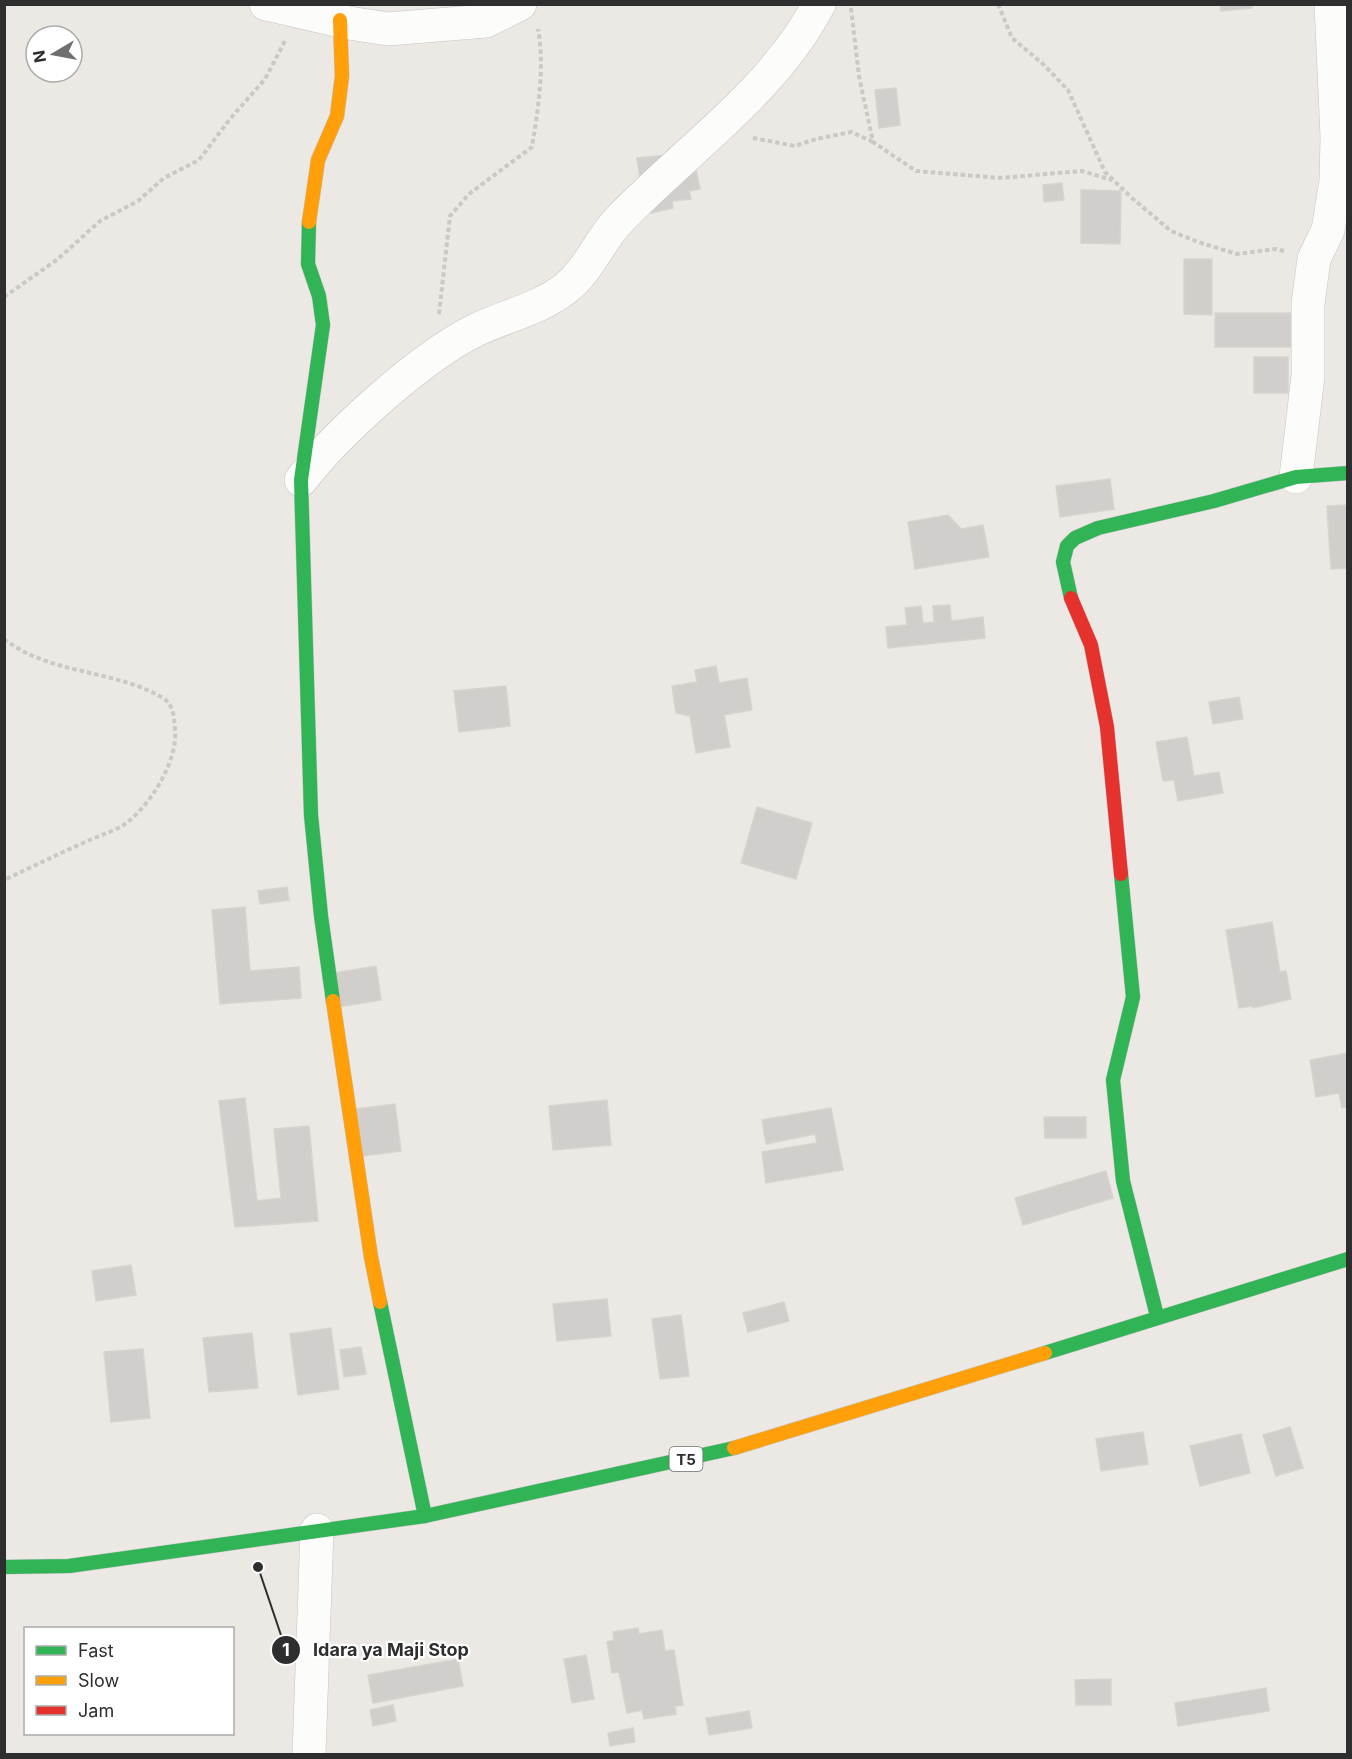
<svg xmlns="http://www.w3.org/2000/svg" width="1352" height="1759" viewBox="0 0 1352 1759" font-family="Inter,sans-serif">
<style>
.building{fill:#d1cecb;stroke:#d7d4d0;stroke-width:1.5}
.lines{fill:none;stroke-linecap:round;stroke-linejoin:round}
.street-casing{stroke:#c5c4c5;stroke-width:34}
.fast-casing{stroke:#c5c4c5;stroke-width:15}
.slow-casing{stroke:#c5c4c5;stroke-width:15}
.jam-casing{stroke:#c5c4c5;stroke-width:15}
.path{stroke:#c9c9c8;stroke-width:4;stroke-dasharray:4.5 3;stroke-linecap:butt}
.street{stroke:#fcfcfb;stroke-width:33}
.fast{stroke:#30b455;stroke-width:14}
.slow{stroke:#ff9f0a;stroke-width:14}
.jam{stroke:#e5322d;stroke-width:14}
.labels{text-anchor:middle;dominant-baseline:central;stroke-width:4.5;stroke-linejoin:round;paint-order:stroke}
.shield{fill:#fff;stroke:#6d6d6d;stroke-width:1.5}
.shield-label{font-size:15px;font-weight:bold;fill:#2e2e2e}
.leader{fill:none;stroke:#2e2e2e;stroke-width:2}
.callout-dot{fill:#2e2e2e;stroke:#fff;stroke-width:2}
.mark-label{font-size:18px;text-anchor:middle;font-weight:bold;fill:#fff}
.callout-label{font-size:18px;text-anchor:middle;font-weight:bold;fill:#2e2e2e;stroke:#fff;stroke-width:4.5;stroke-linejoin:round;paint-order:stroke}
</style>
<rect width="100%" height="100%" fill="#ece8e4"/>
<!-- building -->
<g class="building">
<polygon points="1220,4 1252,4 1252,8 1221,11"/>
<polygon points="896,88 900,125 879,128 875,90"/>
<polygon points="691,146 700,189 689,191 691,199 672,201 673,208 651,213 649,203 644,204 637,158 668,155 669,149"/>
<polygon points="1062,183 1064,200 1044,202 1043,185"/>
<polygon points="1081,190 1121,191 1120,244 1081,243"/>
<polygon points="1184,259 1212,259 1212,315 1184,314"/>
<rect x="1215" y="313" width="78" height="34"/>
<rect x="1254" y="357" width="34" height="36"/>
<polygon points="1110,479 1114,509 1060,517 1056,486"/>
<polygon points="1348,505 1348,568 1331,569 1327,506"/>
<polygon points="948,515 961,529 983,525 989,557 915,569 908,522"/>
<polygon points="950,605 951,621 983,617 985,638 888,648 886,627 907,625 905,608 921,606 923,623 934,622 933,606"/>
<polygon points="716,666 719,683 747,678 752,710 724,715 730,747 696,753 690,716 676,713 672,686 697,682 695,670"/>
<polygon points="506,686 510,726 459,732 454,691"/>
<polygon points="1239,697 1243,719 1213,724 1209,702"/>
<polygon points="1187,737 1194,776 1219,772 1223,793 1178,801 1174,780 1163,781 1156,742"/>
<polygon points="757,807 812,823 796,879 741,863"/>
<polygon points="287,887 289,900 260,904 258,891"/>
<polygon points="245,907 250,971 299,967 301,998 220,1004 212,910"/>
<polygon points="1272,922 1280,972 1286,971 1291,999 1253,1008 1252,1006 1239,1008 1226,930"/>
<polygon points="376,966 381,1000 339,1007 333,973"/>
<polygon points="1348,1053 1348,1107 1342,1108 1339,1093 1316,1097 1310,1060"/>
<polygon points="245,1098 257,1201 281,1198 274,1129 309,1126 318,1221 235,1227 219,1101"/>
<polygon points="607,1100 611,1145 553,1150 549,1106"/>
<polygon points="395,1104 401,1151 362,1156 356,1109"/>
<polygon points="831,1108 843,1170 766,1183 762,1152 817,1143 815,1134 766,1144 762,1120"/>
<polygon points="1044,1117 1086,1117 1086,1138 1045,1138"/>
<polygon points="1106,1171 1113,1198 1023,1225 1015,1198"/>
<polygon points="131,1265 136,1295 96,1301 92,1271"/>
<polygon points="607,1299 611,1336 557,1341 553,1304"/>
<polygon points="784,1302 789,1321 748,1332 743,1313"/>
<polygon points="681,1315 689,1376 660,1379 652,1319"/>
<polygon points="331,1328 339,1389 298,1395 290,1334"/>
<polygon points="252,1333 258,1388 209,1392 203,1338"/>
<polygon points="361,1347 366,1374 344,1377 340,1350"/>
<polygon points="143,1349 150,1418 111,1422 104,1352"/>
<polygon points="1290,1427 1303,1468 1276,1476 1263,1435"/>
<polygon points="1143,1432 1148,1464 1101,1471 1096,1439"/>
<polygon points="1241,1434 1250,1473 1200,1486 1190,1446"/>
<polygon points="638,1628 639,1634 662,1630 665,1651 674,1650 683,1705 675,1706 676,1714 644,1719 642,1710 627,1713 619,1672 612,1673 607,1642 614,1640 613,1632"/>
<polygon points="586,1655 594,1699 572,1703 564,1659"/>
<polygon points="458,1659 463,1686 373,1703 368,1675"/>
<polygon points="1111,1679 1111,1705 1076,1705 1075,1680"/>
<polygon points="1266,1688 1269,1711 1178,1726 1175,1703"/>
<polygon points="393,1705 396,1721 373,1726 370,1710"/>
<polygon points="749,1711 752,1728 709,1735 706,1718"/>
<polygon points="633,1728 635,1742 610,1746 608,1733"/>
</g>
<g class="lines">
<defs>
<g id="street">
<polyline points="266,4 349,23 388,29 486,21 520,4"/>
<polyline points="1296,477 1308,376 1308,304 1314,259 1328,230 1336,181 1337,137 1331,4"/>
<path d="M301,480C338,432 421,357 476,330C505,316 540,309 566,288C589,270 599,241 619,220C686,150 773,92 819,4"/>
<polyline points="309,1754 317,1530"/>
</g>
<g id="fast">
<polyline points="309,222 308,264 319,296 323,325 301,480 311,815 321,916 333,1001"/>
<polyline points="1071,598 1063,562 1067,546 1075,538 1098,528 1214,501 1296,477 1348,473"/>
<polyline points="1121,874 1133,997 1113,1080 1123,1181 1157,1316"/>
<polyline points="380,1302 425,1516"/>
<polyline points="1045,1353 1348,1259"/>
<polyline points="4,1567 69,1566 425,1516 734,1448"/>
</g>
<g id="slow">
<polyline points="309,222 318,160 337,116 342,76 340,20"/>
<polyline points="333,1001 371,1257 380,1302"/>
<polyline points="734,1448 1045,1353"/>
</g>
<polyline id="jam" points="1071,598 1091,645 1107,727 1121,874"/>
</defs>
<!-- street casing -->
<use href="#street" class="street-casing"/>
<!-- fast casing -->
<use href="#fast" class="fast-casing"/>
<!-- slow casing -->
<use href="#slow" class="slow-casing"/>
<!-- jam casing -->
<use href="#jam" class="jam-casing"/>
<!-- path -->
<g class="path">
<polyline points="998,4 1012,38 1043,64 1068,90 1105,172 1132,198 1171,231 1198,242 1237,254 1276,249 1284,251"/>
<polyline points="851,8 859,76 873,142 916,171 1000,178 1082,171 1112,180"/>
<polyline points="753,138 795,146 816,139 851,132 873,142"/>
<polyline points="4,297 58,259 100,221 138,201 164,178 199,160 230,119 265,79 286,39"/>
<path d="M439,314L450,216L469,194L532,147C538,110 545,66 538,29"/>
<path d="M4,639C50,675 114,669 163,698C174,705 174,718 175,730C178,761 150,806 125,824C115,831 103,834 92,839C62,852 34,866 4,880"/>
</g>
<!-- street -->
<use href="#street" class="street"/>
<!-- fast -->
<use href="#fast" class="fast"/>
<!-- slow -->
<use href="#slow" class="slow"/>
<!-- jam -->
<use href="#jam" class="jam"/>
</g>
<g class="labels">
<!-- shield labels -->
<rect class="shield" x="669.5" y="1447" width="33" height="24" rx="4.5"/>
<g class="shield-label">
<text x="686" y="1459">T5</text>
</g>
</g>
<!-- callouts -->
<path class="leader" d="M258 1567L286 1650"/>
<g class="callout-dot">
<circle cx="258" cy="1567" r="6"/>
<circle cx="286" cy="1650" r="15"/>
</g>
<g class="mark-label">
<text x="286" y="1656">1</text>
</g>
<g class="callout-label">
<text x="391" y="1656">Idara ya Maji Stop</text>
</g>
<!-- border -->
<rect width="1352" height="1759" fill="none" stroke="#2e2e2e" stroke-width="12"/>
<!-- legend -->
<rect x="24" y="1627" width="210" height="108" fill="#ffffff" stroke="#ababab" stroke-width="1.5"/>
<rect x="36" y="1646" width="30" height="9" fill="#30b455" stroke="#ababab" stroke-width="1.5"/>
<text x="78" y="1657" font-size="18" fill="#2e2e2e">Fast</text>
<rect x="36" y="1676" width="30" height="9" fill="#ff9f0a" stroke="#ababab" stroke-width="1.5"/>
<text x="78" y="1687" font-size="18" fill="#2e2e2e">Slow</text>
<rect x="36" y="1706" width="30" height="9" fill="#e5322d" stroke="#ababab" stroke-width="1.5"/>
<text x="78" y="1717" font-size="18" fill="#2e2e2e">Jam</text>
<!-- north arrow -->
<g transform="translate(54 54) rotate(260)"><circle r="28" fill="#ffffff" stroke="#ababab" stroke-width="1.5"/>
<path d="M0-4.5L10 22L0 15L-10 22Z" fill="#706f6e"/>
<text y="-9" font-size="16" font-weight="bold" text-anchor="middle" fill="#2e2e2e">N</text>
</g>
</svg>
